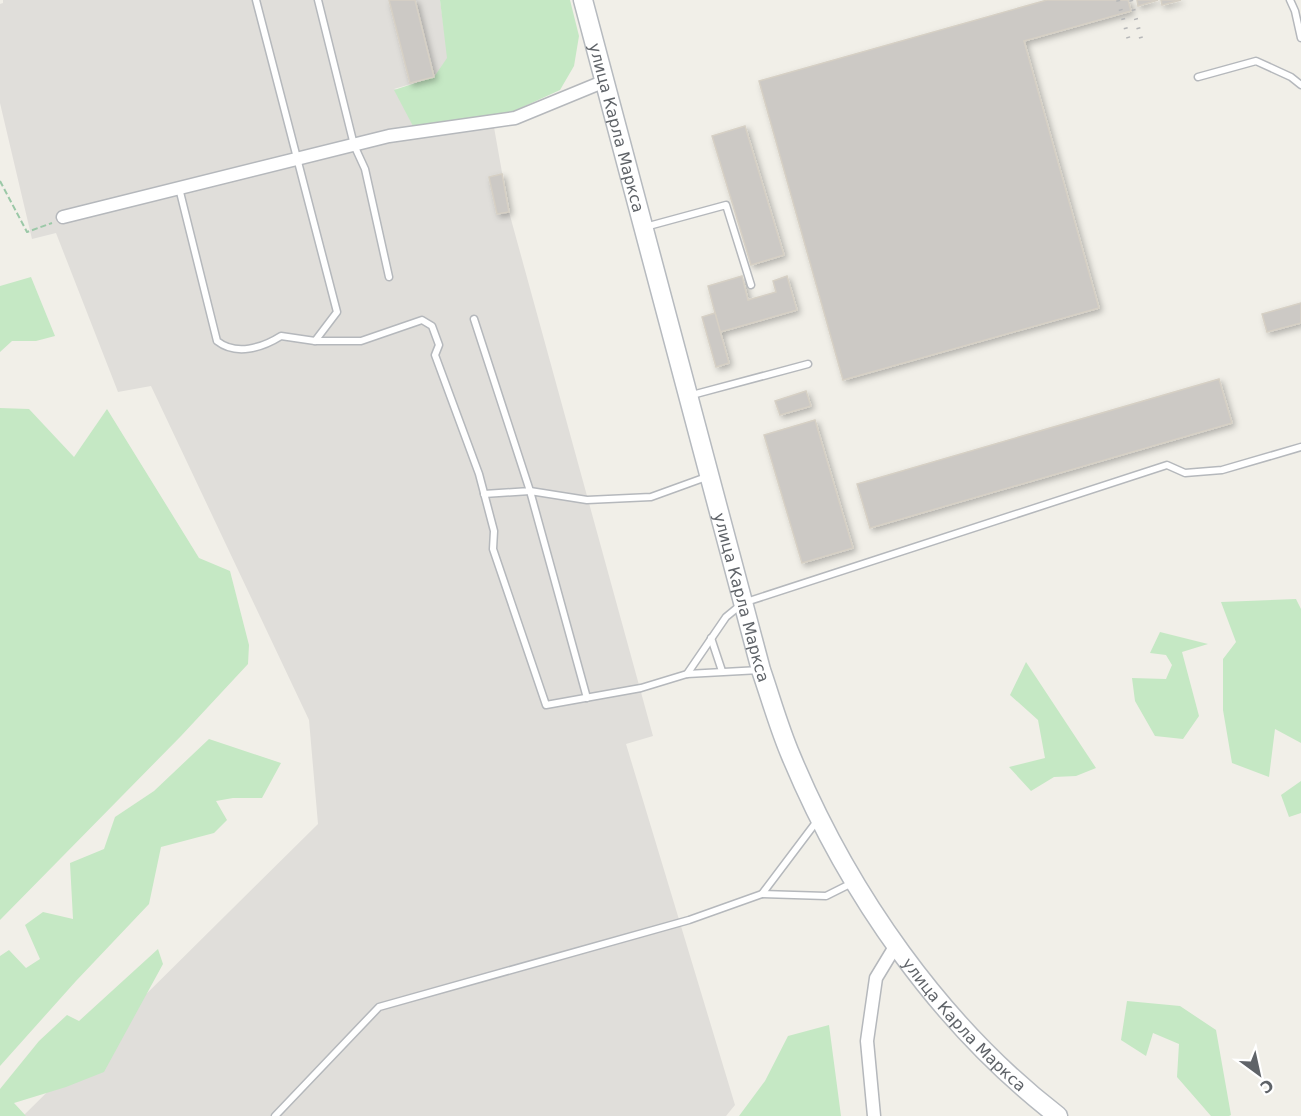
<svg xmlns="http://www.w3.org/2000/svg" width="1301" height="1116" viewBox="0 0 1301 1116" font-family="'DejaVu Sans',sans-serif">
<style>
.industrial{fill:#e0deda}
.green{fill:#c5e8c4}
.building{fill:#ccc9c5;stroke:#d6d0c5;stroke-width:1.5;filter:url(#shadow)}
.lines{fill:none;stroke-linecap:round;stroke-linejoin:round}
.lane-casing{stroke:#b5b8bc;stroke-width:9}
.street-casing{stroke:#b5b8bc;stroke-width:15}
.secondary-casing{stroke:#b6babf;stroke-width:21}
.path{stroke:#9bc8a7;stroke-width:2;stroke-dasharray:6 3;stroke-linecap:butt}
.lane{stroke:#fff;stroke-width:6}
.street{stroke:#fff;stroke-width:12}
.secondary{stroke:#fff;stroke-width:18}
.rail{stroke:#b6b7b8;stroke-width:4;stroke-dasharray:1.5 8;stroke-linecap:butt}
.labels{text-anchor:middle;dominant-baseline:central;stroke-width:4.5;stroke-linejoin:round;paint-order:stroke}
.street-label{font-size:16px;fill:#5f6368;stroke:#fff}
</style>
<defs>
<filter id="shadow"><feDropShadow dx="3" dy="3" stdDeviation="3" flood-color="#0004"/></filter>
</defs>
<rect width="100%" height="100%" fill="#f1efe8"/>
<!-- industrial -->
<polygon class="industrial" points="3,0 440,0 448,58 434,77 394,89 492,116 509,212 653,736 626,744 735,1105 726,1116 23,1116 318,824 309,720 151,386 118,392 56,233 32,239 0,103 0,4 3,3"/>
<!-- green -->
<g class="green">
<polygon points="440,0 570,0 579,36 574,66 560,90 514,111 478,119 414,128 394,90 434,77 447,58"/>
<polygon points="31,277 55,336 36,341 12,341 0,352 0,286"/>
<polygon points="0,408 29,409 74,457 107,409 199,558 230,571 249,645 248,664 181,736 0,920"/>
<polygon points="1296,599 1301,609 1301,743 1275,729 1269,777 1232,763 1223,710 1223,659 1236,642 1221,602"/>
<polygon points="1160,632 1208,644 1182,652 1199,716 1183,739 1155,736 1135,701 1132,678 1166,679 1172,665 1166,655 1150,653"/>
<polygon points="1026,662 1096,768 1076,776 1054,777 1031,791 1009,767 1045,758 1038,720 1010,695"/>
<polygon points="209,739 281,763 262,798 233,798 216,801 227,820 214,833 161,847 149,904 76,981 0,1066 0,956 9,950 26,968 40,959 25,925 43,912 73,919 70,863 104,849 115,817 154,791"/>
<polygon points="1301,781 1301,813 1289,817 1281,795"/>
<polygon points="158,949 163,964 104,1072 66,1087 14,1103 26,1116 0,1116 0,1089 39,1041 67,1015 79,1021"/>
<polygon points="1127,1001 1180,1006 1216,1030 1231,1115 1229,1116 1211,1116 1177,1077 1179,1044 1153,1033 1146,1056 1121,1040"/>
<polygon points="829,1025 841,1116 739,1116 765,1081 788,1036"/>
</g>
<!-- building -->
<g class="building">
<polygon points="389,0 415,0 434,77 410,83"/>
<polygon points="1047,0 1128,0 1131,11 1024,41 1099,308 843,380 759,81"/>
<polygon points="1137,0 1158,0 1138,6"/>
<polygon points="1161,0 1181,0 1162,5"/>
<polygon points="745,126 784,255 751,265 712,136"/>
<polygon points="502,174 509,212 497,214 489,177"/>
<polygon points="742,276 748,300 776,292 773,281 787,276 797,310 720,332 708,286"/>
<polygon points="1301,303 1301,323 1267,332 1262,314"/>
<polygon points="715,313 729,363 716,367 702,317"/>
<polygon points="1219,379 1232,423 870,528 857,484"/>
<polygon points="806,391 811,406 780,415 775,401"/>
<polygon points="815,420 853,548 802,563 764,435"/>
</g>
<g class="lines">
<defs>
<g id="lane">
<polyline points="256,0 337,312 315,341"/>
<polyline points="318,0 354,145 365,169 389,277"/>
<polyline points="1290,0 1295,11 1301,38"/>
<polyline points="1198,77 1256,61 1291,77 1301,85"/>
<path d="M179,188L217,341C236,356 262,348 281,336L315,341H361L422,320L432,326L439,345L435,355L479,474L494,531L493,549L546,705L641,688L687,674L760,670"/>
<polyline points="645,227 726,205 751,285"/>
<polyline points="474,319 530,491 484,494"/>
<polyline points="692,395 808,364"/>
<polyline points="711,638 722,671"/>
<polyline points="687,674 726,617 743,603 1167,465 1185,473 1222,470 1301,447"/>
<polyline points="587,698 530,491 587,500 651,497 709,476"/>
<polyline points="762,894 826,896 854,882"/>
<polyline points="275,1116 379,1007 689,920 762,894 817,821"/>
</g>
<g id="street">
<polyline points="63,217 389,136 515,118 605,81"/>
<polyline points="874,1116 867,1041 876,978 896,945"/>
</g>
<g id="secondary">
<path id="s1" d="M583,0L761,670C771,699 779,728 791,756C848,893 940,1025 1058,1116"/>
</g>
</defs>
<!-- lane casing -->
<use href="#lane" class="lane-casing"/>
<!-- street casing -->
<use href="#street" class="street-casing"/>
<!-- secondary casing -->
<use href="#secondary" class="secondary-casing"/>
<!-- path -->
<polyline class="path" points="0,181 27,232 52,223"/>
<!-- lane -->
<use href="#lane" class="lane"/>
<!-- street -->
<use href="#street" class="street"/>
<!-- secondary -->
<use href="#secondary" class="secondary"/>
<!-- rail -->
<g class="rail">
<polyline points="1118,0 1130,44"/>
<polyline points="1131,0 1142,42"/>
</g>
</g>
<g class="labels">
<!-- street labels -->
<g class="street-label">
<text stroke="none"><textPath href="#s1" startOffset="132">улица Карла Маркса</textPath></text>
<text stroke="none"><textPath href="#s1" startOffset="618">улица Карла Маркса</textPath></text>
<text stroke="none"><textPath href="#s1" startOffset="1106">улица Карла Маркса</textPath></text>
</g>
</g>
<!-- north arrow -->
<g transform="translate(1259 1074) rotate(147)" stroke="#ffffff" stroke-width="4.5" paint-order="stroke">
<path d="M0-4.5L10 22L0 15L-10 22Z" fill="#5f6368"/>
<text y="-9" font-size="16" font-weight="bold" text-anchor="middle" fill="#5f6368">С</text>
</g>
</svg>
